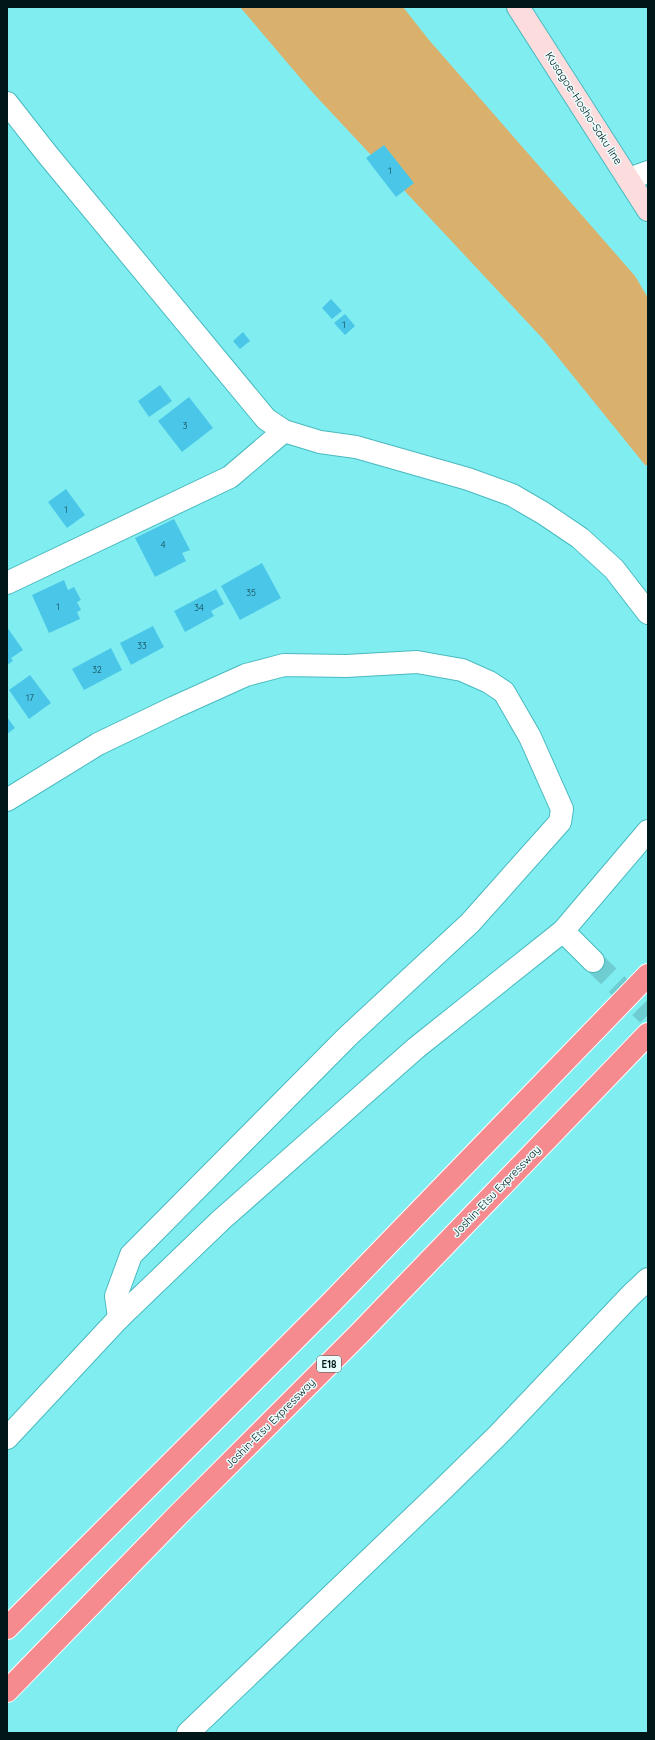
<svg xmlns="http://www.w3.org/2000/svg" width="655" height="1740" viewBox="0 0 655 1740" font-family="Quicksand,sans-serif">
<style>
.green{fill:#dab06d}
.building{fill:#4ac7e8}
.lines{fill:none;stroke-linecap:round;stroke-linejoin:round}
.minor-tunnel{stroke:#6dcdd0;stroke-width:22;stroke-dasharray:22 11;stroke-linecap:butt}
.minor-casing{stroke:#49babe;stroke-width:24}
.tertiary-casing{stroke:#49babe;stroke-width:24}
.secondary-casing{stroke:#49babe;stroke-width:24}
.motorway-casing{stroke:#fff;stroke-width:24}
.minor{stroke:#fff;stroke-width:22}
.tertiary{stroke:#fff;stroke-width:22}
.secondary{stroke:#fcdcdd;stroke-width:22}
.motorway{stroke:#f58b8f;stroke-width:22}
.labels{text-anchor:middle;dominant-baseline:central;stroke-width:3;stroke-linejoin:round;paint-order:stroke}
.number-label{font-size:9px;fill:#12424b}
.shield{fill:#ebfefe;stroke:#465c5c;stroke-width:1}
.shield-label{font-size:10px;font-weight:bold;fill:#001617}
.street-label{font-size:11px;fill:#001617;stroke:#ebfefe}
</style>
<rect width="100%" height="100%" fill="#80edf1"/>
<!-- green -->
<polygon class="green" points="240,7 403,7 429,40 635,276 648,298 648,465 645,465 544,340 313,93"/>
<!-- building -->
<g class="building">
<polygon points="384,145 414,183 396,197 366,158"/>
<polygon points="331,299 342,311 332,319 322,308"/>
<polygon points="345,314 355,326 345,335 334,323"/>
<polygon points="243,332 250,341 240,349 233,341"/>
<polygon points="160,385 172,401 149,417 138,401"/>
<polygon points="189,397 213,428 182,452 158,421"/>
<polygon points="66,489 85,515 67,528 48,502"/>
<polygon points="174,519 190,550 182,553 186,561 155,577 135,538"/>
<polygon points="262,563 281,598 240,620 221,586"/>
<polygon points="64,580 68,590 74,587 81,600 77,602 81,610 77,612 80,619 49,633 32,595"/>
<polygon points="216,589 224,604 211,611 214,616 185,632 174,611"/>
<polygon points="153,626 164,647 131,665 120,643"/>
<polygon points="7,627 23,650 11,658 13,661 7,665"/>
<polygon points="111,648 122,670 84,690 72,669"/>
<polygon points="30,675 51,703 29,719 9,690"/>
<polygon points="7,717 15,728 7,734"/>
</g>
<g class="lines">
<!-- minor-tunnel -->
<polyline class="minor-tunnel" points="593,961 648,1015"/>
<defs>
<g id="minor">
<polyline points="7,103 47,154 266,419 284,431 320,442 356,447 468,479 512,495 543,513 580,538 614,569 648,613"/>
<polyline points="629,179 648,172"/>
<polyline points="7,583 230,477 284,431"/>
<polyline points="7,800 98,744 175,707 246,675 284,665 346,666 417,662 462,670 489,682 504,692 530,737 562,809 560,822 470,923 347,1037 131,1255 116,1296 119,1318"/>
<polyline points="563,931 593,961"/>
<polyline points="7,1438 119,1318 221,1220 416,1048 563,931 648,831"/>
</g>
<polyline id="tertiary" points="188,1733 442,1490 498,1435 631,1295 648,1279"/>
<polyline id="secondary" points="518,7 648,210"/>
<g id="motorway">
<polyline points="7,1628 328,1306 648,975"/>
<polyline points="7,1691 178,1515 359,1334 648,1034"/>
</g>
</defs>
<!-- minor casing -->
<use href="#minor" class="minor-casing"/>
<!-- tertiary casing -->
<use href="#tertiary" class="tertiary-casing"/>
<!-- secondary casing -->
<use href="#secondary" class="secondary-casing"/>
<!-- motorway casing -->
<use href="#motorway" class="motorway-casing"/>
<!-- minor -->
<use href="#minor" class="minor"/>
<!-- tertiary -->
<use href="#tertiary" class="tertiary"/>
<!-- secondary -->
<use href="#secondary" class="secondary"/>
<!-- motorway -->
<use href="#motorway" class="motorway"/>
</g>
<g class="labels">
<!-- number labels -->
<g class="number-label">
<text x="390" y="170">1</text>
<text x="344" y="324">1</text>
<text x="185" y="425">3</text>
<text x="66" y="509">1</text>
<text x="163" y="544">4</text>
<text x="251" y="592">35</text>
<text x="58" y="606">1</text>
<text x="199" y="607">34</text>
<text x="142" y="645">33</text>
<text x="97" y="669">32</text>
<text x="30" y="697">17</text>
</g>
<!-- shield labels -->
<rect class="shield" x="317" y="1356" width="24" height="16" rx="3"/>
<g class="shield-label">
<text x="329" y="1364">E18</text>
</g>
<!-- street labels -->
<g class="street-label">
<text transform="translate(584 108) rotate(57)">Kusagoe-Hosho-Saku line</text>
<text transform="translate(496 1191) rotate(-46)">Joshin-Etsu Expressway</text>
<text transform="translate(270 1423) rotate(-45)">Joshin-Etsu Expressway</text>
</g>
</g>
<!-- border -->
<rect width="655" height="1740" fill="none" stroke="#001617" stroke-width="16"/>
</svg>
